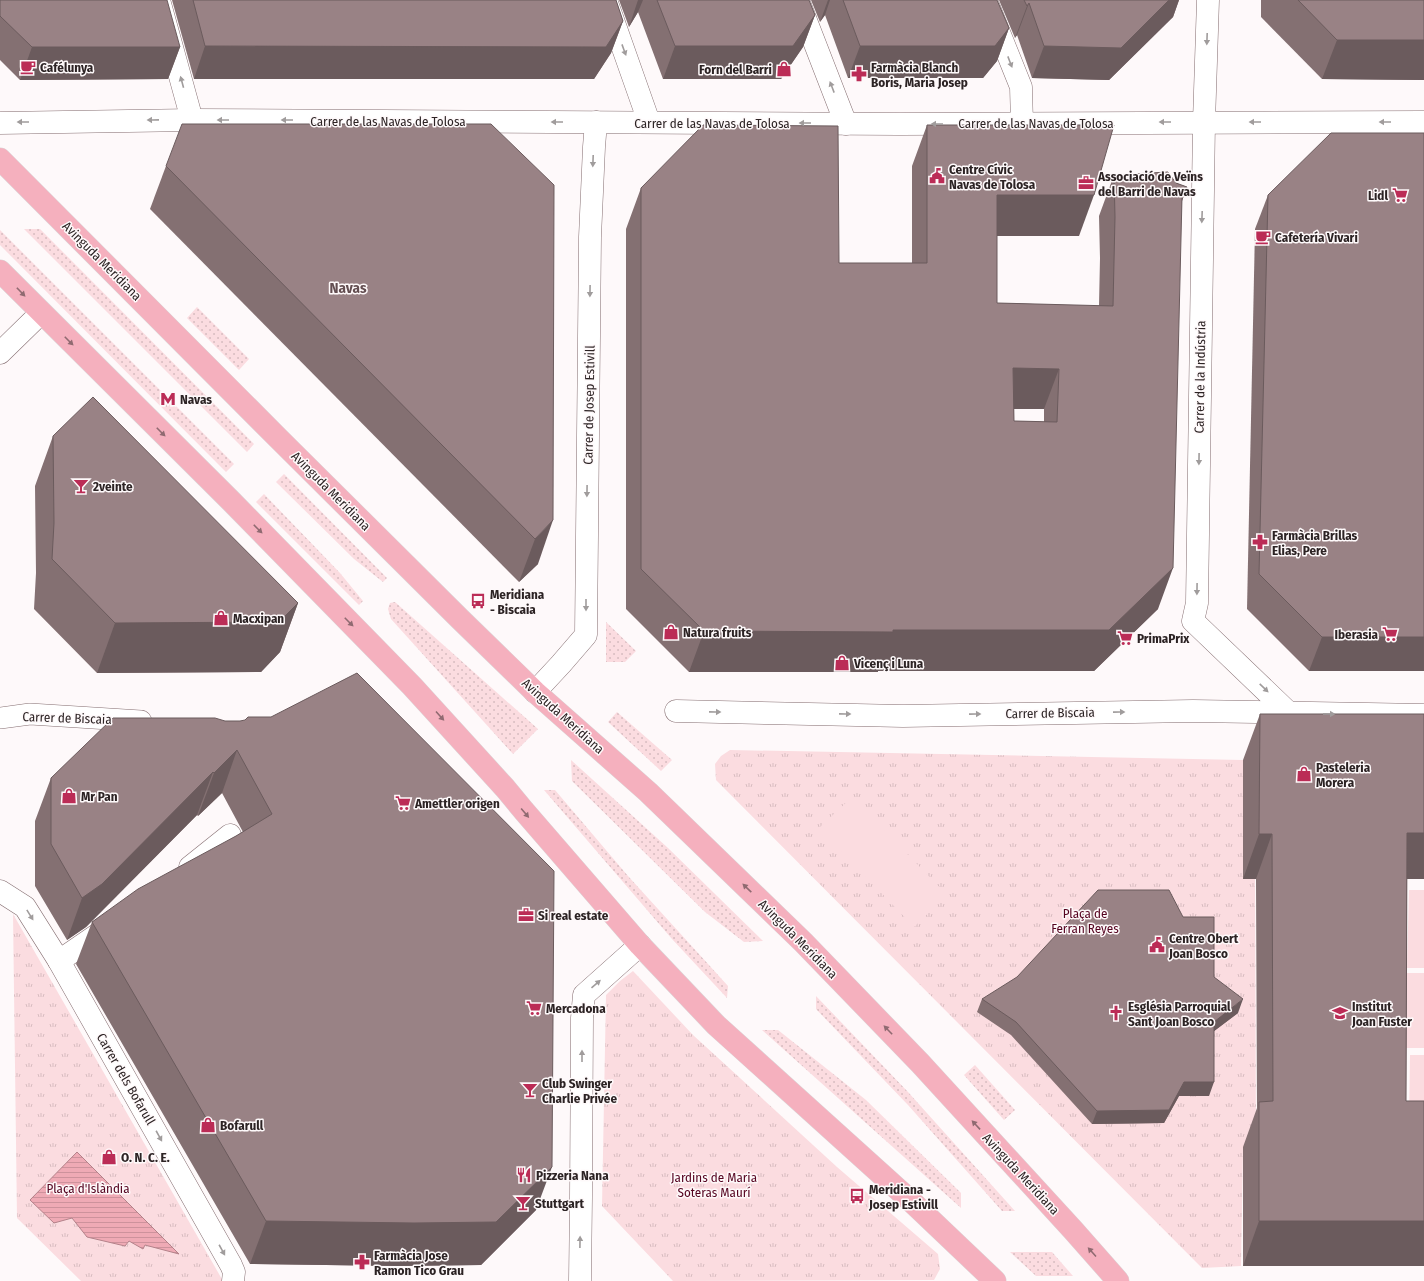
<svg xmlns="http://www.w3.org/2000/svg" width="1424" height="1281" viewBox="0 0 1424 1281" font-family="'Fira Sans Condensed',sans-serif">
<style>
.grass{fill:url(#grass-dots)}
.park{fill:url(#park-tufts)}
.pitch{fill:#fbdce0}
.water{fill:url(#water-rules);stroke:#b4828a}
.lines{fill:none;stroke-linecap:round;stroke-linejoin:round}
.pedestrian-casing{stroke:#856e71;stroke-width:22}
.minor-casing{stroke:#856e71;stroke-width:23}
.tertiary-casing{stroke:#856e71;stroke-width:23}
.secondary-casing{stroke:#856e71;stroke-width:23}
.primary-casing{stroke:#d9d7d8;stroke-width:23}
.pedestrian{stroke:#fff;stroke-width:21}
.minor{stroke:#fff;stroke-width:22}
.tertiary{stroke:#fff;stroke-width:22}
.secondary{stroke:#fff;stroke-width:22}
.primary{stroke:#f5b0be;stroke-width:22}
.wall{fill:#847072;fill-rule:evenodd}
.shaded-wall{fill:#6b5b5d}
.building{fill:#998285;stroke:#6b5b5d;fill-rule:evenodd}
.oneway{fill:#a09c9c}
.oneway2{fill:#906a71}
.labels{text-anchor:middle;dominant-baseline:central;stroke-width:3;stroke-linejoin:round;paint-order:stroke}
.poi-label{font-size:13px;font-weight:bold;fill:#2c2324;stroke:#fef9fa;text-anchor:start}
.street-label{font-size:13px;fill:#2c2324;stroke:#fef9fa}
.park-label{font-size:13px;fill:#550420;stroke:#fef9fa}
.quarter-label{font-size:15px;font-weight:bold;fill:#634e51;stroke:#fef9fa}
</style>
<defs>
<pattern id="grass-dots" width="8" height="8" patternUnits="userSpaceOnUse"><rect width="8" height="8" fill="#fbdce0"/><path d="M2 2h.1M6 6h.1" fill="none" stroke="#d7bcc0" stroke-width="1.8" stroke-linecap="round"/></pattern>
<pattern id="park-tufts" width="24" height="20" patternUnits="userSpaceOnUse"><rect width="24" height="20" fill="#fbdce0"/><path d="M3 7l-1-3M5 7V3M7 7l1-3M15 17l-1-3M17 17v-4M19 17l1-3" fill="none" stroke="#d7bcc0"/></pattern>
<pattern id="water-rules" width="6" height="5" patternUnits="userSpaceOnUse"><rect width="6" height="5" fill="#efaab5"/><path d="M0 2.5h6" fill="none" stroke="#cd929c"/></pattern>
</defs>
<rect width="100%" height="100%" fill="#fef9fa"/>
<!-- grass -->
<g class="grass">
<polygon points="24,229 40,229 254,444 247,452"/>
<polygon points="0,230 234,464 226,472 0,245"/>
<polygon points="197,307 249,359 239,370 187,318"/>
<polygon points="284,474 387,578 383,582 354,559 276,482"/>
<polygon points="264,494 340,573 363,601 359,605 256,502"/>
<polygon points="395,602 538,729 513,754 391,619 388,609 390,603"/>
<polygon points="606,622 636,651 625,662 606,662"/>
<polygon points="617,712 672,760 661,771 608,722"/>
<polygon points="571,760 668,848 763,941 744,942 705,912 572,781"/>
<polygon points="544,790 555,790 628,876 728,986 727,998 672,939"/>
<polygon points="816,996 908,1092 1015,1211 1002,1211 908,1105 816,1009"/>
<polygon points="762,1030 778,1030 866,1100 961,1193 961,1208"/>
<polygon points="975,1065 1015,1110 1004,1120 964,1075"/>
<polygon points="1010,1252 1052,1252 1073,1276 1036,1276"/>
</g>
<!-- park -->
<g class="park">
<polygon points="730,750 1243,760 1243,879 1255,879 1256,1147 1243,1147 1241,1266 1202,1268 716,780 715,764 721,756"/>
<polygon points="13,914 223,1281 81,1281 17,1218"/>
<polygon points="633,971 693,1035 837,1167 938,1254 940,1269 934,1280 673,1281 602,1206 606,995 620,981"/>
</g>
<!-- pitch -->
<g class="pitch">
<polygon points="852,797 947,895 914,927 819,828"/>
<polygon points="1409,890 1424,890 1424,968 1407,968"/>
<polygon points="1405,973 1424,973 1424,1048 1404,1048"/>
<polygon points="1410,1055 1424,1055 1424,1125 1409,1125"/>
</g>
<!-- water -->
<polygon class="water" points="77,1152 179,1254 145,1245 143,1249 129,1241 125,1246 87,1237 72,1218 54,1223 30,1200"/>
<g class="lines">
<defs>
<polyline id="pedestrian" points="0,718 30,714 141,721"/>
<g id="minor">
<polyline points="159,0 192,120"/>
<polyline points="606,0 649,122"/>
<polyline points="798,0 846,124"/>
<polyline points="986,0 1021,87 1022,124"/>
<polyline points="1204,122 1197,603 1193,621 1290,714"/>
<polyline points="0,353 41,313"/>
<polyline points="535,692 561,664 586,635 590,237 594,147 596,122"/>
<polyline points="676,711 903,716 1193,711 1424,715"/>
<polyline points="190,867 230,835"/>
<polyline points="0,891 25,907 59,961 231,1265 234,1272 233,1281"/>
<polyline points="59,961 107,928"/>
<polyline points="580,1281 581,1197 582,1018 584,995 640,945"/>
</g>
<polyline id="tertiary" points="1204,122 1208,0"/>
<polyline id="secondary" points="0,123 192,120 900,124 1424,122"/>
<g id="primary">
<polyline points="0,159 278,438 460,619 535,692 648,792 803,942 920,1063 1073,1230 1118,1281"/>
<polyline points="0,271 231,501 412,686 505,788 524,811 640,945 716,1025 912,1202 995,1281"/>
</g>
</defs>
<!-- pedestrian casing -->
<use href="#pedestrian" class="pedestrian-casing"/>
<!-- minor casing -->
<use href="#minor" class="minor-casing"/>
<!-- tertiary casing -->
<use href="#tertiary" class="tertiary-casing"/>
<!-- secondary casing -->
<use href="#secondary" class="secondary-casing"/>
<!-- primary casing -->
<use href="#primary" class="primary-casing"/>
<!-- pedestrian -->
<use href="#pedestrian" class="pedestrian"/>
<!-- minor -->
<use href="#minor" class="minor"/>
<!-- tertiary -->
<use href="#tertiary" class="tertiary"/>
<!-- secondary -->
<use href="#secondary" class="secondary"/>
<!-- primary -->
<use href="#primary" class="primary"/>
</g>
<!-- wall -->
<g class="wall">
<polygon points="0,0 180,47 168,79 20,80 0,60"/>
<polygon points="172,0 616,0 623,21 611,53 594,79 194,79"/>
<polygon points="619,0 809,0 815,15 803,47 781,79 663,79 638,12 629,27"/>
<polygon points="811,0 997,0 1009,28 997,61 983,78 848,78 825,15 820,22"/>
<polygon points="999,0 1179,0 1173,17 1109,80 1032,78 1017,35 1015,38"/>
<polygon points="1261,0 1424,0 1424,80 1322,79 1261,17"/>
<polygon points="491,124 538,564 519,582 150,209 166,166"/>
<path d="M927,125L1079,236H997V303L1099,306L1100,258L1099,216L1114,175L1176,183L1187,187L1182,201L1158,609L1094,671H878V672H689L626,609V229L641,188L839,263H912V166ZM1014,409H1044V422L1014,421Z"/>
<polygon points="1424,133 1424,671 1309,671 1247,609 1255,229 1268,195"/>
<polygon points="53,436 298,603 280,652 261,672 97,673 34,609 36,573 35,486"/>
<polygon points="1260,714 1407,879 1406,1101 1424,1101 1424,1266 1243,1266 1243,1147 1257,1108 1256,879 1243,879 1243,760"/>
<polygon points="225,721 536,1210 481,1265 398,1266 250,1264 76,964 92,922 243,832 222,793 198,816 197,815 86,927 67,940 35,886 35,821 51,778"/>
<polygon points="1214,977 1238,1013 1214,1031 1209,1096 1179,1096 1164,1123 1092,1124 1011,1035 977,1012 982,999"/>
</g>
<!-- shaded-wall -->
<g class="shaded-wall">
<polygon points="638,0 643,0 638,12 629,27"/>
<polygon points="828,0 830,0 825,15 820,22"/>
<polygon points="1169,0 1179,0 1173,17 1109,80 1032,78 1044,46"/>
<polygon points="1029,3 1017,35 1015,38 1027,6"/>
<polygon points="815,15 803,47 781,79 663,79 675,46"/>
<polygon points="623,21 611,53 594,79 194,79 205,46"/>
<polygon points="1009,28 997,61 983,78 848,78 860,46"/>
<polygon points="1337,40 1424,40 1424,80 1322,79"/>
<polygon points="32,47 180,47 168,79 20,80"/>
<polygon points="1187,187 1172,228 1182,197"/>
<polygon points="997,195 1094,195 1079,236 983,236"/>
<polygon points="1013,368 1059,369 1044,409 998,409"/>
<polygon points="553,520 538,564 519,582 535,539"/>
<polygon points="1173,568 1158,609 1094,671 878,671 878,672 689,672 704,631 893,630"/>
<polygon points="298,603 280,652 261,672 97,673 115,623"/>
<polygon points="1322,637 1424,637 1424,671 1309,671"/>
<polygon points="237,750 222,793 198,816 214,773"/>
<polygon points="213,772 197,815 86,927 67,940 82,898"/>
<polygon points="1407,833 1424,833 1424,879 1391,879"/>
<polygon points="1259,834 1272,834 1256,879 1243,879"/>
<polygon points="1243,999 1238,1013 1209,1035 1214,1022"/>
<polygon points="1184,1082 1214,1082 1209,1096 1179,1096 1164,1123 1092,1124 1097,1111"/>
<polygon points="552,1167 536,1210 481,1265 398,1266 250,1264 266,1221"/>
<polygon points="1259,1221 1424,1221 1424,1266 1243,1266"/>
</g>
<!-- building -->
<g class="building">
<polygon points="0,0 167,0 180,47 32,47 0,16"/>
<polygon points="193,0 616,0 623,21 606,47 205,46"/>
<polygon points="657,0 809,0 815,15 793,46 675,46"/>
<polygon points="843,0 997,0 1009,28 995,46 860,46"/>
<polygon points="1024,0 1169,0 1121,48 1044,46 1029,3 1027,6"/>
<polygon points="1298,0 1424,0 1424,40 1337,40"/>
<polygon points="182,124 491,124 554,185 553,520 535,539 166,166"/>
<path d="M703,125L838,126L839,263H927V125H1114L1094,195H997V303L1113,306L1115,217L1114,175L1168,172L1176,183L1187,187L1182,197L1173,568L1109,630H893V632L704,631L641,569V188ZM1013,368L1059,369L1057,422L1014,421Z"/>
<polygon points="1331,133 1424,133 1424,637 1322,637 1259,574 1268,195"/>
<polygon points="93,397 298,603 279,622 115,623 52,559 54,523 53,436"/>
<polygon points="357,673 554,871 552,1167 496,1222 414,1223 266,1221 92,922 138,889 236,836 272,814 237,750 214,773 213,772 102,884 82,898 51,844 51,778 113,718 215,718 225,721 240,721 245,720 248,717 271,717"/>
<polygon points="1260,714 1424,714 1424,833 1407,833 1406,1101 1424,1101 1424,1221 1259,1221 1259,1102 1273,1101 1272,834 1259,834"/>
<polygon points="1098,890 1169,890 1183,917 1214,917 1214,977 1243,999 1214,1022 1214,1082 1184,1082 1169,1110 1097,1111 1016,1022 982,999 1017,977"/>
</g>
<!-- one-way arrows -->
<defs><path id="oneway-solid" d="M-6-.8H1V-3.2L6.5 0L1 3.2V.8H-6Z"/></defs>
<g class="oneway">
<use href="#oneway-solid" transform="translate(1207 39) rotate(92)"/>
<use href="#oneway-solid" transform="translate(624 50) rotate(70)"/>
<use href="#oneway-solid" transform="translate(1010 62) rotate(69)"/>
<use href="#oneway-solid" transform="translate(182 82) rotate(-105)"/>
<use href="#oneway-solid" transform="translate(832 87) rotate(-111)"/>
<use href="#oneway-solid" transform="translate(153 120) rotate(179)"/>
<use href="#oneway-solid" transform="translate(223 120) rotate(-180)"/>
<use href="#oneway-solid" transform="translate(287 120) rotate(-180)"/>
<use href="#oneway-solid" transform="translate(23 122) rotate(180)"/>
<use href="#oneway-solid" transform="translate(557 122) rotate(-180)"/>
<use href="#oneway-solid" transform="translate(1165 122) rotate(180)"/>
<use href="#oneway-solid" transform="translate(1255 122) rotate(180)"/>
<use href="#oneway-solid" transform="translate(1385 122) rotate(-180)"/>
<use href="#oneway-solid" transform="translate(805 123) rotate(-180)"/>
<use href="#oneway-solid" transform="translate(937 124) rotate(180)"/>
<use href="#oneway-solid" transform="translate(593 161) rotate(92)"/>
<use href="#oneway-solid" transform="translate(1202 217) rotate(92)"/>
<use href="#oneway-solid" transform="translate(590 291) rotate(91)"/>
<use href="#oneway-solid" transform="translate(1199 459) rotate(91)"/>
<use href="#oneway-solid" transform="translate(587 491) rotate(91)"/>
<use href="#oneway-solid" transform="translate(1197 589) rotate(91)"/>
<use href="#oneway-solid" transform="translate(586 605) rotate(90)"/>
<use href="#oneway-solid" transform="translate(1264 688) rotate(44)"/>
<use href="#oneway-solid" transform="translate(715 712) rotate(1)"/>
<use href="#oneway-solid" transform="translate(1119 712) rotate(-1)"/>
<use href="#oneway-solid" transform="translate(845 714) rotate(1)"/>
<use href="#oneway-solid" transform="translate(975 714) rotate(-1)"/>
<use href="#oneway-solid" transform="translate(1329 714) rotate(1)"/>
<use href="#oneway-solid" transform="translate(30 915) rotate(58)"/>
<use href="#oneway-solid" transform="translate(596 984) rotate(-41)"/>
<use href="#oneway-solid" transform="translate(582 1056) rotate(-90)"/>
<use href="#oneway-solid" transform="translate(159 1136) rotate(61)"/>
<use href="#oneway-solid" transform="translate(580 1242) rotate(-89)"/>
<use href="#oneway-solid" transform="translate(222 1250) rotate(61)"/>
</g>
<g class="oneway2">
<use href="#oneway-solid" transform="translate(21 292) rotate(46)"/>
<use href="#oneway-solid" transform="translate(69 341) rotate(45)"/>
<use href="#oneway-solid" transform="translate(161 432) rotate(45)"/>
<use href="#oneway-solid" transform="translate(258 529) rotate(45)"/>
<use href="#oneway-solid" transform="translate(349 622) rotate(45)"/>
<use href="#oneway-solid" transform="translate(440 716) rotate(48)"/>
<use href="#oneway-solid" transform="translate(525 813) rotate(50)"/>
<use href="#oneway-solid" transform="translate(747 888) rotate(-136)"/>
<use href="#oneway-solid" transform="translate(888 1030) rotate(-134)"/>
<use href="#oneway-solid" transform="translate(976 1125) rotate(-133)"/>
<use href="#oneway-solid" transform="translate(1092 1252) rotate(-132)"/>
</g>
<!-- icons -->
<defs>
<symbol id="cafe-bare" viewBox="-9 -9 18 18"><path d="M-5.5-4.5H6V0H3Q3 3.5 0 3.5H-2.5Q-5.5 3.5-5.5 0ZM3-3.2v2h1.7v-2ZM-6 4.5H4V6H-6Z" fill="#bb2c56" stroke="#fef9fa" stroke-width="2.5" paint-order="stroke"/></symbol>
<symbol id="shop-bare" viewBox="-9 -9 18 18"><path d="M-5-2.5h2.3a2.7 3.5 0 0 1 5.4 0H5L5.5 6h-11ZM-1.5-2.5h3a1.5 2.3 0 0 0-3 0Z" fill="#bb2c56" stroke="#fef9fa" stroke-width="2.5" paint-order="stroke"/></symbol>
<symbol id="pharmacy-bare" viewBox="-9 -9 18 18"><path d="M-2-6h4v4h4v4h-4v4h-4v-4h-4v-4h4Z" fill="#bb2c56" stroke="#fef9fa" stroke-width="2.5" paint-order="stroke"/></symbol>
<symbol id="civic-bare" viewBox="-9 -9 18 18"><path d="M-.6-6.5H3V-4.5H.6V-3L4-1V1h2V6H-6V1h2V-1L-.6-3ZM-1.2 2.5V6h2.4V2.5Z" fill="#bb2c56" stroke="#fef9fa" stroke-width="2.5" paint-order="stroke"/></symbol>
<symbol id="office-bare" viewBox="-9 -9 18 18"><path d="M-6-3h4V-5.5h4V-3h4V5H-6ZM-1-4.5V-3h2v-1.5ZM-6 0V1H6V0Z" fill="#bb2c56" stroke="#fef9fa" stroke-width="2.5" paint-order="stroke"/></symbol>
<symbol id="supermarket-bare" viewBox="-9 -9 18 18"><path d="M-6-5.5h2.5l.6 2H6L4.5 2H-2.5L-4.4-4H-6ZM-1.5 3.2a1.3 1.3 0 1 0 .1 0ZM3 3.2a1.3 1.3 0 1 0 .1 0Z" fill="#bb2c56" stroke="#fef9fa" stroke-width="2.5" paint-order="stroke"/></symbol>
<symbol id="metro-bare" viewBox="-9 -9 18 18"><path d="M-5.5 5V-5H-3L0 0L3-5H5.5V5H3V-.5L0 4L-3-.5V5Z" fill="#bb2c56" stroke="#fef9fa" stroke-width="2.5" paint-order="stroke"/></symbol>
<symbol id="bar-bare" viewBox="-9 -9 18 18"><path d="M-6-5H6L.8 .8V4.5H3.5V6h-7V4.5H-.8V.8Z" fill="#bb2c56" stroke="#fef9fa" stroke-width="2.5" paint-order="stroke"/></symbol>
<symbol id="bus-bare" viewBox="-9 -9 18 18"><path d="M-5-6H5V4H4V6H2V4H-2V6H-4V4H-5ZM-3.5-4V0h7V-4ZM-3.5 1.2v1.5H-2V1.2ZM2 1.2v1.5H3.5V1.2Z" fill="#bb2c56" stroke="#fef9fa" stroke-width="2.5" paint-order="stroke"/></symbol>
<symbol id="church-bare" viewBox="-9 -9 18 18"><path d="M-1.2-6h2.4v3.5h3.3v2.4h-3.3V6h-2.4V-.1h-3.3v-2.4h3.3Z" fill="#bb2c56" stroke="#fef9fa" stroke-width="2.5" paint-order="stroke"/></symbol>
<symbol id="school-bare" viewBox="-9 -9 18 18"><path d="M0-5L7-2L0 1L-7-2ZM-4 1L0 2.5L4 1V4Q0 6-4 4Z" fill="#bb2c56" stroke="#fef9fa" stroke-width="2.5" paint-order="stroke"/></symbol>
<symbol id="restaurant-bare" viewBox="-9 -9 18 18"><path d="M-5-6h1v4h1v-4h1v4h1v-4h1v5L-1.5 .5V6h-2V.5L-5-1ZM5-6V6H3V1.5H1.5Q1.5-4 5-6Z" fill="#bb2c56" stroke="#fef9fa" stroke-width="2.5" paint-order="stroke"/></symbol>
</defs>
<g fill-rule="evenodd">
<use href="#cafe-bare" x="17" y="56" width="22" height="22"/>
<use href="#shop-bare" x="773" y="58" width="22" height="22"/>
<use href="#pharmacy-bare" x="848" y="63" width="22" height="22"/>
<use href="#civic-bare" x="926" y="165" width="22" height="22"/>
<use href="#office-bare" x="1075" y="172" width="22" height="22"/>
<use href="#supermarket-bare" x="1389" y="184" width="22" height="22"/>
<use href="#cafe-bare" x="1252" y="226" width="22" height="22"/>
<use href="#metro-bare" x="157" y="388" width="22" height="22"/>
<use href="#bar-bare" x="70" y="475" width="22" height="22"/>
<use href="#pharmacy-bare" x="1249" y="531" width="22" height="22"/>
<use href="#bus-bare" x="467" y="590" width="22" height="22"/>
<use href="#shop-bare" x="210" y="607" width="22" height="22"/>
<use href="#shop-bare" x="660" y="621" width="22" height="22"/>
<use href="#supermarket-bare" x="1379" y="623" width="22" height="22"/>
<use href="#supermarket-bare" x="1114" y="627" width="22" height="22"/>
<use href="#shop-bare" x="831" y="652" width="22" height="22"/>
<use href="#shop-bare" x="1293" y="763" width="22" height="22"/>
<use href="#shop-bare" x="58" y="785" width="22" height="22"/>
<use href="#supermarket-bare" x="392" y="792" width="22" height="22"/>
<use href="#office-bare" x="515" y="904" width="22" height="22"/>
<use href="#civic-bare" x="1146" y="934" width="22" height="22"/>
<use href="#supermarket-bare" x="523" y="997" width="22" height="22"/>
<use href="#church-bare" x="1105" y="1002" width="22" height="22"/>
<use href="#school-bare" x="1329" y="1002" width="22" height="22"/>
<use href="#bar-bare" x="519" y="1079" width="22" height="22"/>
<use href="#shop-bare" x="197" y="1114" width="22" height="22"/>
<use href="#shop-bare" x="98" y="1146" width="22" height="22"/>
<use href="#restaurant-bare" x="513" y="1164" width="22" height="22"/>
<use href="#bus-bare" x="846" y="1185" width="22" height="22"/>
<use href="#bar-bare" x="512" y="1192" width="22" height="22"/>
<use href="#pharmacy-bare" x="351" y="1251" width="22" height="22"/>
</g>
<g class="labels">
<!-- poi labels -->
<g class="poi-label">
<text x="40" y="67">Cafélunya</text>
<text x="871" y="67">Farmàcia Blanch<tspan x="871" dy="15">Boris, Maria Josep</tspan></text>
<text x="772" y="69" text-anchor="end">Forn del Barri</text>
<text x="949" y="169">Centre Cívic<tspan x="949" dy="15">Navas de Tolosa</tspan></text>
<text x="1098" y="176">Associació de Veïns<tspan x="1098" dy="15">del Barri de Navas</tspan></text>
<text x="1388" y="195" text-anchor="end">Lidl</text>
<text x="1275" y="237">Cafetería Vivari</text>
<text x="180" y="399">Navas</text>
<text x="93" y="486">2veinte</text>
<text x="1272" y="535">Farmàcia Brillas<tspan x="1272" dy="15">Elias, Pere</tspan></text>
<text x="490" y="594">Meridiana<tspan x="490" dy="15">- Biscaia</tspan></text>
<text x="233" y="618">Macxipan</text>
<text x="683" y="632">Natura fruits</text>
<text x="1378" y="634" text-anchor="end">Iberasia</text>
<text x="1137" y="638">PrimaPrix</text>
<text x="854" y="663">Vicenç i Luna</text>
<text x="1316" y="767">Pasteleria<tspan x="1316" dy="15">Morera</tspan></text>
<text x="81" y="796">Mr Pan</text>
<text x="415" y="803">Amettler origen</text>
<text x="538" y="915">Si real estate</text>
<text x="1169" y="938">Centre Obert<tspan x="1169" dy="15">Joan Bosco</tspan></text>
<text x="1128" y="1006">Església Parroquial<tspan x="1128" dy="15">Sant Joan Bosco</tspan></text>
<text x="1352" y="1006">Institut<tspan x="1352" dy="15">Joan Fuster</tspan></text>
<text x="546" y="1008">Mercadona</text>
<text x="542" y="1083">Club Swinger<tspan x="542" dy="15">Charlie Privée</tspan></text>
<text x="220" y="1125">Bofarull</text>
<text x="121" y="1157">O. N. C. E.</text>
<text x="536" y="1175">Pizzeria Nana</text>
<text x="869" y="1189">Meridiana -<tspan x="869" dy="15">Josep Estivill</tspan></text>
<text x="535" y="1203">Stuttgart</text>
<text x="374" y="1255">Farmàcia Jose<tspan x="374" dy="15">Ramon Tico Grau</tspan></text>
</g>
<!-- street labels -->
<g class="street-label">
<text x="388" y="121">Carrer de las Navas de Tolosa</text>
<text x="712" y="123">Carrer de las Navas de Tolosa</text>
<text x="1036" y="123">Carrer de las Navas de Tolosa</text>
<text transform="translate(102 261) rotate(45)">Avinguda Meridiana</text>
<text transform="translate(1200 377) rotate(-89)">Carrer de la Indústria</text>
<text transform="translate(589 405) rotate(-89)">Carrer de Josep Estivill</text>
<text transform="translate(331 491) rotate(45)">Avinguda Meridiana</text>
<text transform="translate(1050 713) rotate(-1)">Carrer de Biscaia</text>
<text transform="translate(563 716) rotate(42)">Avinguda Meridiana</text>
<text transform="translate(67 718) rotate(2)">Carrer de Biscaia</text>
<text transform="translate(798 939) rotate(45)">Avinguda Meridiana</text>
<text transform="translate(126 1079) rotate(60)">Carrer dels Bofarull</text>
<text transform="translate(1021 1174) rotate(47)">Avinguda Meridiana</text>
</g>
<!-- park labels -->
<g class="park-label">
<text x="1085" y="913">Plaça de<tspan x="1085" dy="15">Ferran Reyes</tspan></text>
<text x="714" y="1177">Jardins de Maria<tspan x="714" dy="15">Soteras Maurí</tspan></text>
<text x="88" y="1188">Plaça d'Islàndia</text>
</g>
<!-- quarter labels -->
<g class="quarter-label">
<text x="348" y="288">Navas</text>
</g>
</g>
</svg>
